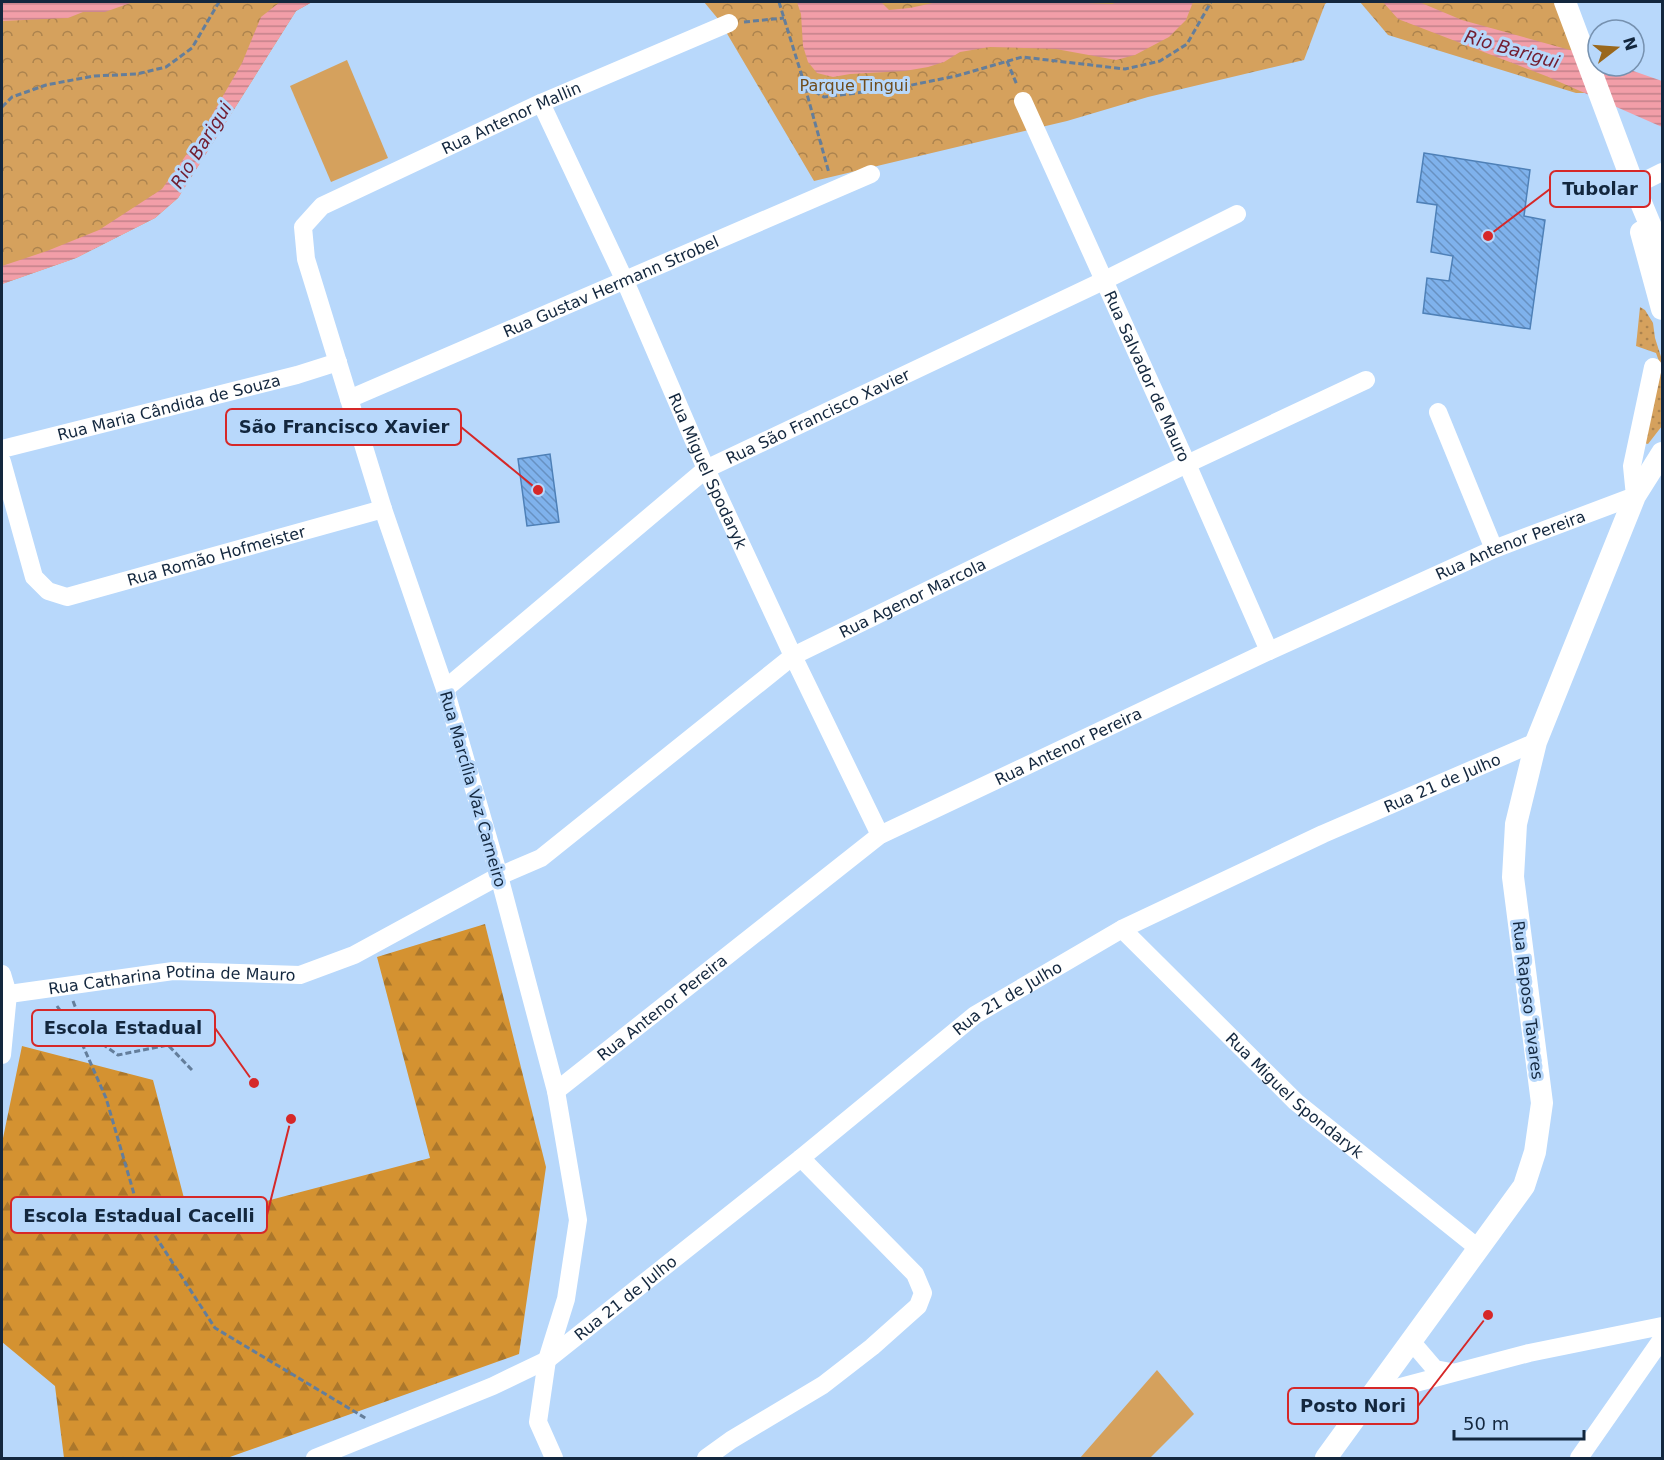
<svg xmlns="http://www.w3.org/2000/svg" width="1664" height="1460" viewBox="0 0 1664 1460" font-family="'DejaVu Sans',sans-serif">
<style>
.grass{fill:url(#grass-dots)}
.forest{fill:url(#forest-firs)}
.park{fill:url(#park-crowns)}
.pitch{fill:#d5a15d}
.water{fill:url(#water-rules)}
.building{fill:url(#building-back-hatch);stroke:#4e80b7;stroke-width:1.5}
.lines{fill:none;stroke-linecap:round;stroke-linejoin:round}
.path{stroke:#647e9b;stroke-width:3;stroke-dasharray:6 3;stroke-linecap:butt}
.minor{stroke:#fff;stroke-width:18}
.major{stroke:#fff;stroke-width:22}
.labels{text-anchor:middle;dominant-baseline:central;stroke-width:6;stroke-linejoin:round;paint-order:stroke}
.park-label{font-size:16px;fill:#6f4c1c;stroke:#b8d8fb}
.street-label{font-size:16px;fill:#13273e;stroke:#b8d8fb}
.water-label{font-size:18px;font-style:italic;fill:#721d30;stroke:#b8d8fb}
.leader{fill:none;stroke:#d62828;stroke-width:2}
.callout-dot{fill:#d62828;stroke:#b8d8fb;stroke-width:2}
.callout{fill:#b8d8fb;stroke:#d62828;stroke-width:2}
.callout-label{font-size:18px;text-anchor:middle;font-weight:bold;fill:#13273e}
</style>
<defs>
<pattern id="grass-dots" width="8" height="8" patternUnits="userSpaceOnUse" patternTransform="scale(1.5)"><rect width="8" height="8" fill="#d5a15d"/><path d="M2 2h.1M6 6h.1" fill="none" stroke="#ac834e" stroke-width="1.8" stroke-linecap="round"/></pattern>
<pattern id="forest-firs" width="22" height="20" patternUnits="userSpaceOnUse" patternTransform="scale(1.5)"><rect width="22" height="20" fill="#d49231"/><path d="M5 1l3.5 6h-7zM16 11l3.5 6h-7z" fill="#ab772b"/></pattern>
<pattern id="park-crowns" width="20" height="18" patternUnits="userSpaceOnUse" patternTransform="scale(1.5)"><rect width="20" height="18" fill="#d5a15d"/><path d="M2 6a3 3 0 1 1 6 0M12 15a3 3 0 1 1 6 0" fill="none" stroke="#ac834e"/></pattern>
<pattern id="water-rules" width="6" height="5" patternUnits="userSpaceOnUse" patternTransform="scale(1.5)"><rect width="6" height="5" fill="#f29ea8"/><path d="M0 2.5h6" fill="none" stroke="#c3818a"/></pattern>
<pattern id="building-back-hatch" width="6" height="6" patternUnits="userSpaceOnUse" patternTransform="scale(1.5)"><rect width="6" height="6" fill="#7fb2ec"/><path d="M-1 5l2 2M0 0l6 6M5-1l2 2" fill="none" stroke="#6791c1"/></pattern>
</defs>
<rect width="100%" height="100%" fill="#b8d8fb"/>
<!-- grass -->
<polygon class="grass" points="1640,307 1645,310 1653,323 1655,338 1662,360 1662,426 1648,444 1644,443 1661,367 1656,353 1636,346"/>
<!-- forest -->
<polygon class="forest" points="485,924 546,1167 519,1354 227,1458 64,1458 55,1386 2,1342 2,1143 22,1046 153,1080 190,1221 430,1158 377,957"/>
<!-- park -->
<g class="park">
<polygon points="2,2 312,2 296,11 178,198 155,218 76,258 2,284"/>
<polygon points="704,2 1328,2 1325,4 1304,60 1148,97 1067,121 814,181 719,20"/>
<polygon points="1360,2 1559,2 1590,93 1576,93 1388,35"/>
</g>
<!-- pitch -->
<g class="pitch">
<polygon points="347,60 388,158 331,182 290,86"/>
<polygon points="1157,1370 1194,1414 1150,1458 1080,1458"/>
</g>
<!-- water -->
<g class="water">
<polygon points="2,2 133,2 105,12 83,12 68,18 2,21"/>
<polygon points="280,2 312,2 296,11 178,198 155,218 76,258 2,284 2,266 47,251 99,230 162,189 201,134 242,63 261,17"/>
<polygon points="797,2 881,2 889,10 910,8 937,2 1064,2 1112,4 1118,2 1193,2 1186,20 1169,37 1135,55 1116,60 1056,49 990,47 960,52 944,62 928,67 905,71 850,74 833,77 817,73 808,62 803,46 801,14"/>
<polygon points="1383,2 1419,2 1462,20 1577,52 1598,66 1619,66 1662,81 1662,127 1546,76 1398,19"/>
</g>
<!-- building -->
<g class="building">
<polygon points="1424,153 1530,170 1524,216 1545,220 1530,329 1423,313 1427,278 1449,281 1453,256 1431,252 1437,205 1417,202"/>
<polygon points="550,454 559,522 527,526 518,459"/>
</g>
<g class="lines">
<!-- path -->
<g class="path">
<polyline points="779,2 805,86 824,97 897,88 956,76 1022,57 1125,69 1160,61 1187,44 1211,2"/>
<polyline points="744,22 784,18"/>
<polyline points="1007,61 1017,85"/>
<polyline points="805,87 829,173"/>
<polyline points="2,107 12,97 46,85 94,76 137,74 166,67 192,48 219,2"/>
<polyline points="73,1001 85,1032 118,1055 168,1045 192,1070"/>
<polyline points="57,1006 80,1039 106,1098 139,1211 215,1328 367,1419"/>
</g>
<!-- minor -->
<g class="minor">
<path id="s1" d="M1023,101L1187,464L1269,651"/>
<path id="s2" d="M541,103L625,281L706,469L793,656L880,835"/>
<polyline points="1634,186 1662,172"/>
<path id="s3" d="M349,399L871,174"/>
<polyline points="1438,412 1494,549"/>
<path id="s4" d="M2,449L297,375L338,362"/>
<path id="s5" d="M2,462L34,577L48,591L67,597L383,509"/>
<path id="s6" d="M445,689L706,469L1103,281L1237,214"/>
<path id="s7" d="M1122,929L1296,1102L1478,1248"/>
<polyline points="2,974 8,994 2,1055"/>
<path id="s8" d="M2,995L173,971L300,975L354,955L499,876L541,858L793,656L1187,464L1366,380"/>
<path id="s9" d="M556,1091L880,835L1269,651L1494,549L1635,496L1632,466L1653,367"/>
<polyline points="1411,1341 1435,1369 1451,1372"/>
<polyline points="1374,1394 1529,1353 1662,1326"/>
<path id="s10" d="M315,1458L493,1386L547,1360L801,1158L975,1015L1122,929L1323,834L1536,742"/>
<path id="s11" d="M554,1458L538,1422L547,1360L566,1299L578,1220L556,1091L499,876L445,689L383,509L306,259L303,227L322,206L541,103L729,23"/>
<polyline points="706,1458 731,1440 823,1385 872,1347 918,1306 923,1293 915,1274 801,1158"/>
<polyline points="1579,1458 1662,1339"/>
</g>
<!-- major -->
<g class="major">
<polyline points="1565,2 1634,186 1662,253"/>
<polyline points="1641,232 1662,309"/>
<polyline points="1326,1458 1524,1186 1535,1152 1542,1103 1513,877 1516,824 1536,742 1635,496 1662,453"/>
</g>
</g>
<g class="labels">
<!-- park labels -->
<g class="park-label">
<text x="854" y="85">Parque Tingui</text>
</g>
<!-- street labels -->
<g class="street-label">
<text stroke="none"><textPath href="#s11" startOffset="1515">Rua Antenor Mallin</textPath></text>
<text stroke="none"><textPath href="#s3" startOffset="285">Rua Gustav Hermann Strobel</textPath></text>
<text stroke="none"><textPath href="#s1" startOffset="302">Rua Salvador de Mauro</textPath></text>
<text stroke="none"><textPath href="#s4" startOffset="172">Rua Maria Cândida de Souza</textPath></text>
<text stroke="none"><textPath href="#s6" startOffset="465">Rua São Francisco Xavier</textPath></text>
<text stroke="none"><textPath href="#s2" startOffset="404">Rua Miguel Spodaryk</textPath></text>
<text stroke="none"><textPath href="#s9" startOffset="1107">Rua Antenor Pereira</textPath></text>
<text stroke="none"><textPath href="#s5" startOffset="314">Rua Romão Hofmeister</textPath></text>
<text stroke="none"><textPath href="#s8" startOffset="1024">Rua Agenor Marcola</textPath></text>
<text stroke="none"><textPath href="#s9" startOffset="621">Rua Antenor Pereira</textPath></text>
<text stroke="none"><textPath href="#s10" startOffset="1324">Rua 21 de Julho</textPath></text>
<text transform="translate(473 789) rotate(74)">Rua Marcília Vaz Carneiro</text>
<text stroke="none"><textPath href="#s8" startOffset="171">Rua Catharina Potina de Mauro</textPath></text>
<text stroke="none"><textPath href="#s10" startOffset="838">Rua 21 de Julho</textPath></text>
<text transform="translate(1528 1000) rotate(83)">Rua Raposo Tavares</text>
<text stroke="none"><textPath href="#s9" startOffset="135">Rua Antenor Pereira</textPath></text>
<text stroke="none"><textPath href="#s7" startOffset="240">Rua Miguel Spondaryk</textPath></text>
<text stroke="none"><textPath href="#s10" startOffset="352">Rua 21 de Julho</textPath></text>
</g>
<!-- water labels -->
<g class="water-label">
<text transform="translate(1512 49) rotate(16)">Rio Barigui</text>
<text transform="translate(201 145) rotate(-58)">Rio Barigui</text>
</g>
</g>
<!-- callouts -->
<path class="leader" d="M1488 236L1550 189M538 490L461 427M254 1083L215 1028M291 1119L267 1215M1488 1315L1418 1406"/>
<g class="callout-dot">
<circle cx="1488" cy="236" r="6"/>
<circle cx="538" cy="490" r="6"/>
<circle cx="254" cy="1083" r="6"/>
<circle cx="291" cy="1119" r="6"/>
<circle cx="1488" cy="1315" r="6"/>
</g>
<g class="callout">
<rect x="1550" y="171" width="100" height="36" rx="6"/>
<rect x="226" y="409" width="235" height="36" rx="6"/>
<rect x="32" y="1010" width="183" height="36" rx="6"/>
<rect x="11" y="1197" width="256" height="36" rx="6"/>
<rect x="1288" y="1388" width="130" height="36" rx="6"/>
</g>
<g class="callout-label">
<text x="1600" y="195">Tubolar</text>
<text x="344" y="433">São Francisco Xavier</text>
<text x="123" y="1034">Escola Estadual</text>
<text x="139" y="1222">Escola Estadual Cacelli</text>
<text x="1353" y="1412">Posto Nori</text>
</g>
<!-- border -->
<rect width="1664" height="1460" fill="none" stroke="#13273e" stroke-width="6"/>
<!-- north arrow -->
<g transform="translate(1616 48) rotate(73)"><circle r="28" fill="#b8d8fb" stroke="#7691af" stroke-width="1.5"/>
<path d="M0-4.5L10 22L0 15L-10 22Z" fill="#9a681c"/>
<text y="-9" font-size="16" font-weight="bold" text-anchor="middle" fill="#13273e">N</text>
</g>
<!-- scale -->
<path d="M1454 1430v9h130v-9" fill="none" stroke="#13273e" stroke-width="3"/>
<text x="1463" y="1430" font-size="18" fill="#13273e" stroke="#b8d8fb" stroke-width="4.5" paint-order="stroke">50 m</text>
</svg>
